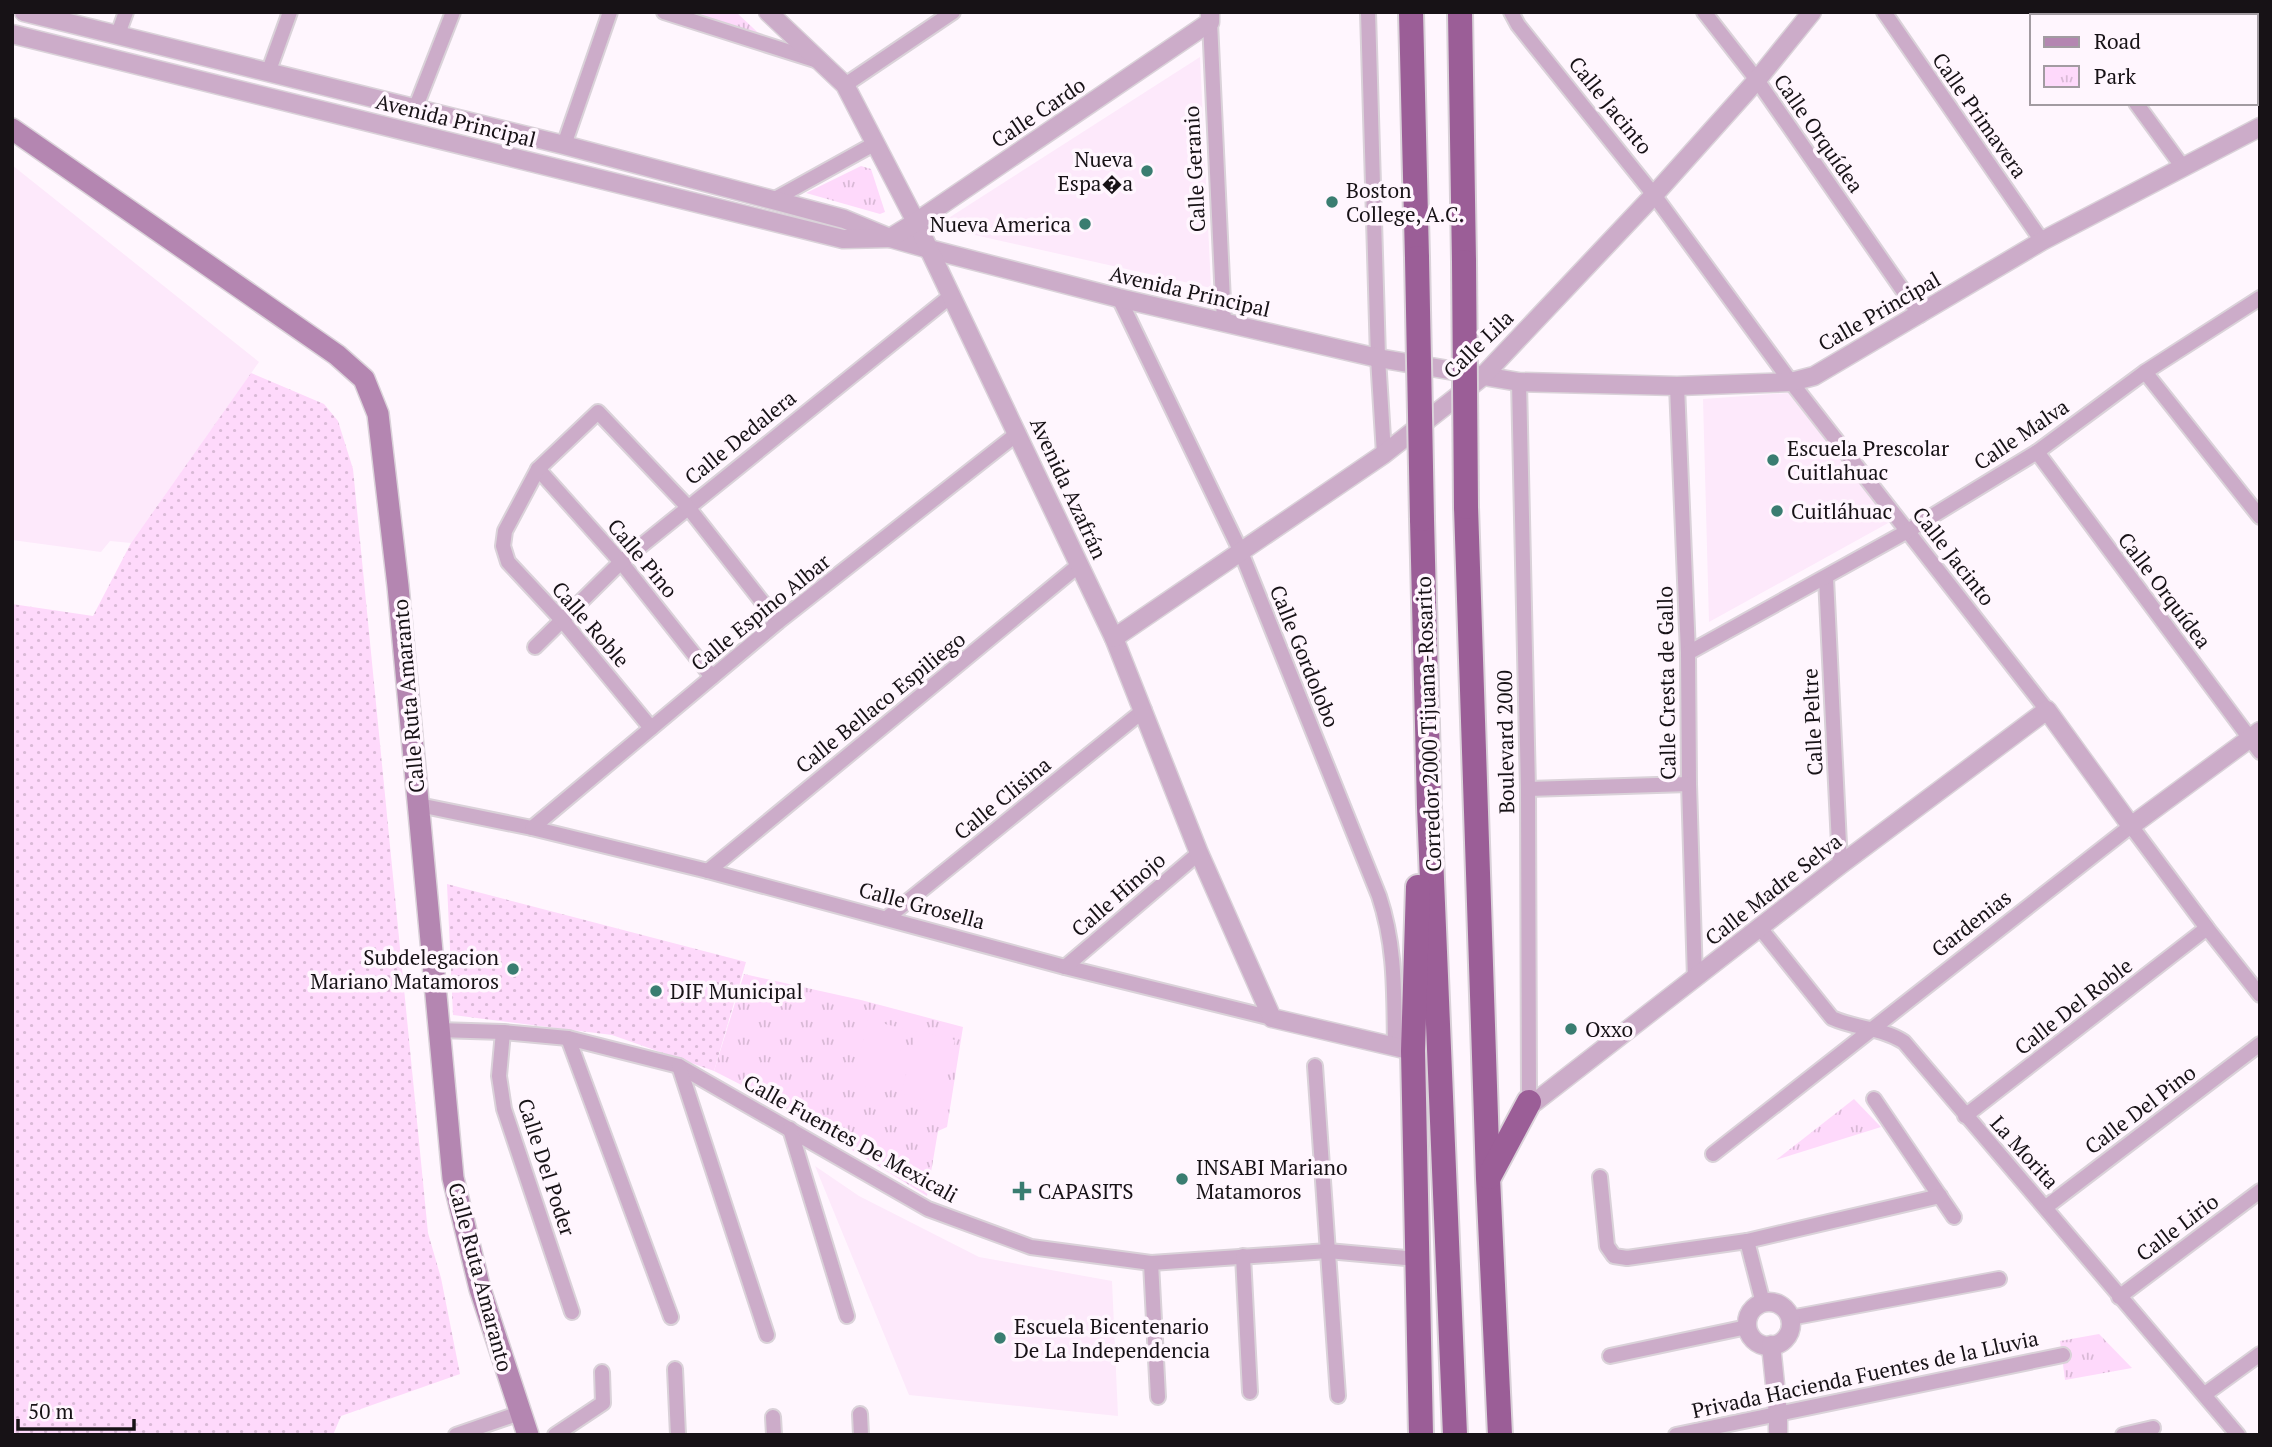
<svg xmlns="http://www.w3.org/2000/svg" width="2272" height="1447" viewBox="0 0 2272 1447" font-family="'PT Serif',serif">
<style>
.built{fill:#fde9fb}
.grass{fill:url(#grass-dots)}
.park{fill:url(#park-tufts)}
.pitch{fill:#fed9fb}
.lines{fill:none;stroke-linecap:round;stroke-linejoin:round}
.minor-casing{stroke:#dad2d9;stroke-width:18}
.tertiary-casing{stroke:#dad2d9;stroke-width:21}
.secondary-casing{stroke:#dad2d9;stroke-width:24}
.trunk-casing{stroke:#dad2d9;stroke-width:28}
.minor{stroke:#ccacc9;stroke-width:14}
.tertiary{stroke:#ccacc9;stroke-width:18}
.secondary{stroke:#b486b1;stroke-width:21}
.trunk{stroke:#9b5e97;stroke-width:24}
.trunk-bridge-casing{stroke:#dad2d9;stroke-width:28;stroke-linecap:butt}
.trunk-bridge{stroke:#9b5e97;stroke-width:24}
.poi-dot{fill:#3a7d71;stroke:#fff6fe;stroke-width:2.5}
.labels{text-anchor:middle;dominant-baseline:central;stroke-width:7;stroke-linejoin:round;paint-order:stroke}
.street-label{font-size:21px;fill:#171216;stroke:#fff6fe}
.poi-label{font-size:21px;fill:#171216;stroke:#fff6fe;text-anchor:start}
</style>
<defs>
<pattern id="grass-dots" width="8" height="8" patternUnits="userSpaceOnUse" patternTransform="scale(1.75)"><rect width="8" height="8" fill="#fed9fb"/><path d="M2 2h.1M6 6h.1" fill="none" stroke="#d9b9d6" stroke-width="1.8" stroke-linecap="round"/></pattern>
<pattern id="park-tufts" width="24" height="20" patternUnits="userSpaceOnUse" patternTransform="scale(1.75)"><rect width="24" height="20" fill="#fed9fb"/><path d="M3 7l-1-3M5 7V3M7 7l1-3M15 17l-1-3M17 17v-4M19 17l1-3" fill="none" stroke="#d9b9d6"/></pattern>
</defs>
<rect width="100%" height="100%" fill="#fff6fe"/>
<!-- built -->
<g class="built">
<polygon points="1200,57 1211,288 948,229 947,219"/>
<polygon points="12,165 259,362 131,543 110,541 101,552 12,540"/>
<polygon points="1788,393 1890,522 1709,622 1703,399"/>
<polygon points="815,1166 859,1196 979,1257 1112,1281 1118,1416 909,1395"/>
</g>
<!-- grass -->
<g class="grass">
<polygon points="251,373 324,404 338,421 353,469 428,1233 441,1278 460,1374 341,1416 333,1435 12,1435 12,604 93,616 131,543"/>
<polygon points="447,884 746,962 714,1071 612,1035 453,1015"/>
</g>
<!-- park -->
<g class="park">
<polygon points="672,12 736,12 766,40"/>
<polygon points="861,166 871,169 885,212 880,214 806,193"/>
<polygon points="744,974 861,1000 963,1027 947,1127 938,1131 927,1196 767,1098 714,1071"/>
<polygon points="1854,1099 1881,1127 1776,1160"/>
<polygon points="2099,1334 2132,1368 2065,1380 2060,1341"/>
</g>
<!-- pitch -->
<g class="pitch">
<polygon points="868,1020 906,1029 890,1092 853,1083"/>
<polygon points="917,1031 955,1040 939,1103 901,1094"/>
</g>
<g class="lines">
<defs>
<g id="minor">
<polyline points="664,12 818,61"/>
<polyline points="1368,12 1378,358 1384,454"/>
<polyline points="1511,12 1518,25 1654,195 1791,382 2047,710"/>
<polyline points="1704,12 1757,80 1920,315"/>
<polyline points="1884,12 2042,241"/>
<polyline points="2069,12 2071,16"/>
<polyline points="2256,18 2260,23"/>
<polyline points="1210,22 1224,323"/>
<polyline points="118,34 126,12"/>
<polyline points="268,73 290,12"/>
<polyline points="845,85 953,12"/>
<polyline points="2136,103 2182,166"/>
<polyline points="415,109 453,12"/>
<polyline points="564,145 610,12"/>
<polyline points="773,200 874,144"/>
<path d="M1119,298L1241,552L1379,896C1396,947 1394,994 1395,1047"/>
<polyline points="2145,372 2260,517"/>
<polyline points="1519,382 1528,789 1529,1102"/>
<polyline points="1677,386 1688,653 1689,784 1695,979"/>
<polyline points="2037,452 2260,752"/>
<polyline points="538,469 621,562 712,677"/>
<polyline points="1826,578 1840,865"/>
<polyline points="535,647 621,562 952,295"/>
<polyline points="1688,653 1906,532 2037,452 2145,372 2260,298"/>
<polyline points="651,728 562,620 508,562 503,546 505,531 538,469 598,412 687,506 778,622"/>
<polyline points="1528,789 1689,784"/>
<polyline points="419,805 532,828 708,871 1065,967 1272,1018"/>
<polyline points="532,828 778,622 1018,433"/>
<polyline points="708,871 1079,565"/>
<polyline points="887,918 1144,710"/>
<path d="M1760,928L1832,1018C1856,1029 1883,1028 1904,1042L2238,1435"/>
<polyline points="1065,967 1199,853"/>
<polyline points="438,1030 503,1032 568,1038 679,1066 928,1209 1031,1247 1151,1263 1328,1251 1417,1259"/>
<polyline points="503,1032 499,1076 504,1109 572,1312"/>
<polyline points="568,1038 671,1317"/>
<polyline points="679,1066 767,1335"/>
<polyline points="1315,1066 1338,1396"/>
<polyline points="1874,1099 1954,1217"/>
<polyline points="1965,1116 2207,928"/>
<polyline points="790,1129 847,1316"/>
<polyline points="1713,1154 2131,826 2207,928 2260,995"/>
<polyline points="1600,1177 1607,1246 1614,1256 1627,1258 1747,1241 1940,1196"/>
<polyline points="2046,1207 2260,1044"/>
<polyline points="1747,1241 1763,1303"/>
<polyline points="1243,1256 1250,1392"/>
<polyline points="1151,1263 1158,1397"/>
<polyline points="2119,1297 2260,1191"/>
<polyline points="1790,1318 1999,1279"/>
<polyline points="1610,1356 1747,1327"/>
<polyline points="675,1369 678,1435"/>
<polyline points="2205,1394 2260,1354"/>
<polyline points="860,1414 861,1435"/>
<polyline points="773,1417 774,1435"/>
<polyline points="456,1435 520,1413"/>
<polyline points="555,1435 603,1403 602,1372"/>
<polyline points="1676,1435 2063,1355"/>
<polyline points="2123,1435 2153,1428"/>
</g>
<g id="tertiary">
<polyline points="24,12 564,145 773,200 844,219 890,238 929,249 1119,298 1378,358 1519,382 1677,386 1791,382 1814,376 2042,241 2260,127"/>
<polyline points="768,12 845,85 916,222 1114,638 1199,853 1272,1018 1413,1051"/>
<polyline points="12,34 843,239 890,238 916,222 1210,22 1210,12"/>
<polyline points="1114,638 1384,454 1482,377 1654,195 1757,80 1812,12"/>
<polyline points="1529,1102 1535,1102 1840,865 2047,710 2131,826 2260,731"/>
<circle cx="1769" cy="1324" r="22"/>
<polyline points="1771,1345 1778,1414 1778,1435"/>
</g>
<polyline id="secondary" points="12,129 337,355 364,379 378,414 398,586 453,1178 480,1289 528,1435"/>
<g id="trunk">
<polyline points="1411,12 1417,258"/>
<polyline points="1460,12 1464,262"/>
<polyline points="1466,507 1488,1178 1500,1435"/>
<polyline points="1422,519 1429,807 1455,1435"/>
<polyline points="1418,887 1413,1051 1421,1435"/>
<polyline points="1489,1177 1529,1102"/>
</g>
</defs>
<!-- minor casing -->
<use href="#minor" class="minor-casing"/>
<!-- tertiary casing -->
<use href="#tertiary" class="tertiary-casing"/>
<!-- secondary casing -->
<use href="#secondary" class="secondary-casing"/>
<!-- trunk casing -->
<use href="#trunk" class="trunk-casing"/>
<!-- minor -->
<use href="#minor" class="minor"/>
<!-- tertiary -->
<use href="#tertiary" class="tertiary"/>
<!-- secondary -->
<use href="#secondary" class="secondary"/>
<!-- trunk -->
<use href="#trunk" class="trunk"/>
<defs>
<g id="trunk-bridge">
<polyline points="1417,258 1422,519"/>
<polyline points="1464,262 1466,507"/>
</g>
</defs>
<!-- trunk-bridge casing -->
<use href="#trunk-bridge" class="trunk-bridge-casing"/>
<!-- trunk-bridge -->
<use href="#trunk-bridge" class="trunk-bridge"/>
</g>
<!-- markers -->
<g class="poi-dot">
<circle cx="1147" cy="171" r="7"/>
<circle cx="1332" cy="202" r="7"/>
<circle cx="1085" cy="224" r="7"/>
<circle cx="1773" cy="460" r="7"/>
<circle cx="1777" cy="511" r="7"/>
<circle cx="513" cy="969" r="7"/>
<circle cx="656" cy="991" r="7"/>
<circle cx="1571" cy="1029" r="7"/>
<circle cx="1182" cy="1179" r="7"/>
<path d="M1018.5 1180.5h7v7h7v7h-7v7h-7v-7h-7v-7h7z"/>
<circle cx="1000" cy="1338" r="7"/>
</g>
<g class="labels">
<!-- street labels -->
<g class="street-label">
<text transform="translate(1611 105) rotate(51)">Calle Jacinto</text>
<text transform="translate(1038 112) rotate(-34)">Calle Cardo</text>
<text transform="translate(1980 115) rotate(55)">Calle Primavera</text>
<text transform="translate(456 120) rotate(14)">Avenida Principal</text>
<text transform="translate(1819 133) rotate(55)">Calle Orquídea</text>
<text transform="translate(1194 169) rotate(-93)">Calle Geranio</text>
<text transform="translate(1190 291) rotate(13)">Avenida Principal</text>
<text transform="translate(1879 311) rotate(-30)">Calle Principal</text>
<text transform="translate(1478 344) rotate(-44)">Calle Lila</text>
<text transform="translate(2021 434) rotate(-34)">Calle Malva</text>
<text transform="translate(740 437) rotate(-39)">Calle Dedalera</text>
<text transform="translate(1069 488) rotate(65)">Avenida Azafrán</text>
<text transform="translate(1954 556) rotate(52)">Calle Jacinto</text>
<text transform="translate(643 558) rotate(50)">Calle Pino</text>
<text transform="translate(2165 590) rotate(53)">Calle Orquídea</text>
<text transform="translate(760 612) rotate(-39)">Calle Espino Albar</text>
<text transform="translate(591 624) rotate(49)">Calle Roble</text>
<text transform="translate(1305 656) rotate(68)">Calle Gordolobo</text>
<text transform="translate(1666 683) rotate(-91)">Calle Cresta de Gallo</text>
<text transform="translate(408 696) rotate(-95)">Calle Ruta Amaranto</text>
<text transform="translate(880 702) rotate(-39)">Calle Bellaco Espiliego</text>
<text transform="translate(1812 722) rotate(-93)">Calle Peltre</text>
<text transform="translate(1428 724) rotate(-92)">Corredor 2000 Tijuana-Rosarito</text>
<text transform="translate(1505 742) rotate(-91)">Boulevard 2000</text>
<text transform="translate(1002 798) rotate(-39)">Calle Clisina</text>
<text transform="translate(1773 889) rotate(-38)">Calle Madre Selva</text>
<text transform="translate(1118 894) rotate(-41)">Calle Hinojo</text>
<text transform="translate(922 905) rotate(15)">Calle Grosella</text>
<text transform="translate(1971 923) rotate(-38)">Gardenias</text>
<text transform="translate(2073 1006) rotate(-38)">Calle Del Roble</text>
<text transform="translate(2140 1109) rotate(-37)">Calle Del Pino</text>
<text transform="translate(851 1138) rotate(29)">Calle Fuentes De Mexicali</text>
<text transform="translate(2025 1152) rotate(48)">La Morita</text>
<text transform="translate(547 1167) rotate(72)">Calle Del Poder</text>
<text transform="translate(2177 1227) rotate(-37)">Calle Lirio</text>
<text transform="translate(481 1277) rotate(75)">Calle Ruta Amaranto</text>
<text transform="translate(1865 1374) rotate(-12)">Privada Hacienda Fuentes de la Lluvia</text>
</g>
<!-- poi labels -->
<g class="poi-label">
<text x="1133" y="159" text-anchor="end">Nueva<tspan x="1133" dy="24">Espa�a</tspan></text>
<text x="1346" y="190">Boston<tspan x="1346" dy="24">College, A.C.</tspan></text>
<text x="1071" y="224" text-anchor="end">Nueva America</text>
<text x="1787" y="448">Escuela Prescolar<tspan x="1787" dy="24">Cuitlahuac</tspan></text>
<text x="1791" y="511">Cuitláhuac</text>
<text x="499" y="957" text-anchor="end">Subdelegacion<tspan x="499" dy="24">Mariano Matamoros</tspan></text>
<text x="670" y="991">DIF Municipal</text>
<text x="1585" y="1029">Oxxo</text>
<text x="1196" y="1167">INSABI Mariano<tspan x="1196" dy="24">Matamoros</tspan></text>
<text x="1038" y="1191">CAPASITS</text>
<text x="1014" y="1326">Escuela Bicentenario<tspan x="1014" dy="24">De La Independencia</tspan></text>
</g>
</g>
<!-- border -->
<rect width="2272" height="1447" fill="none" stroke="#171216" stroke-width="28"/>
<!-- legend -->
<rect x="2030" y="14" width="228" height="91" fill="#fff6fe" stroke="#a29ba1" stroke-width="2"/>
<rect x="2044" y="37" width="35" height="10" fill="#b486b1" stroke="#a29ba1" stroke-width="2"/>
<text x="2094" y="49" font-size="21" fill="#171216">Road</text>
<rect x="2044" y="66" width="35" height="21" fill="url(#park-tufts)" stroke="#a29ba1" stroke-width="2"/>
<text x="2094" y="84" font-size="21" fill="#171216">Park</text>
<!-- scale -->
<path d="M18 1419v10h116v-10" fill="none" stroke="#171216" stroke-width="3.5"/>
<text x="28" y="1419" font-size="21" fill="#171216" stroke="#fff6fe" stroke-width="5" paint-order="stroke">50 m</text>
</svg>
